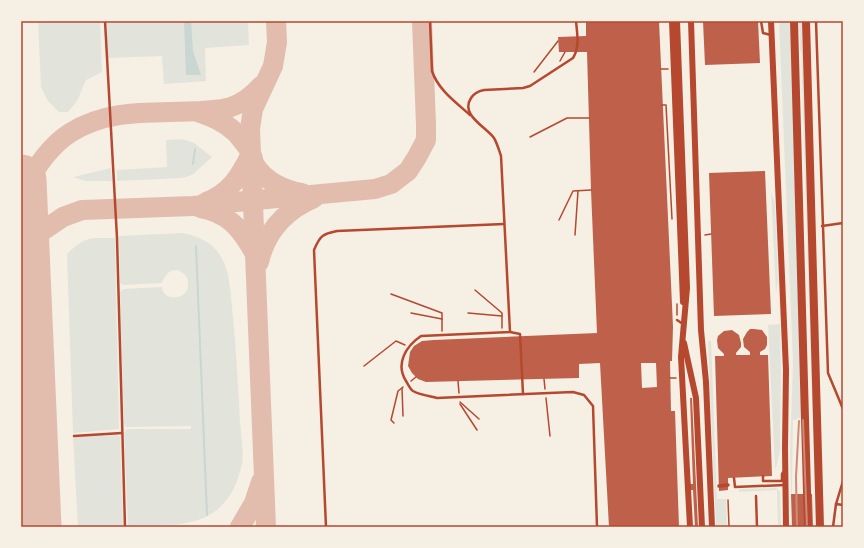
<svg xmlns="http://www.w3.org/2000/svg" width="864" height="548" viewBox="0 0 864 548" font-family="Signika,sans-serif">
<style>
.green{fill:#e2e4dc}
.water{fill:#c9d6d2}
.lines{fill:none;stroke-linecap:round;stroke-linejoin:round}
.stream{stroke:#c9d6d2;stroke-width:2}
.taxiway{stroke:#e2bdae;stroke-width:20}
.runway{stroke:#e2bdae;stroke-width:51}
.building{fill:#bf614a;fill-rule:evenodd}
.path{stroke:#b5482f;stroke-width:1.5}
.service{stroke:#b5482f;stroke-width:2.5}
.pedestrian{stroke:#b5482f;stroke-width:3.5}
.tertiary{stroke:#b5482f;stroke-width:6}
.trunk{stroke:#b5482f;stroke-width:8}
.rail{stroke:#cf8b77;stroke-width:2}
.neatline{fill:none;stroke:#b5482f;stroke-width:1.5}
</style>
<rect width="100%" height="100%" fill="#f6efe4"/>
<!-- green -->
<g class="green">
<polygon points="38,21 100,21 102,72 86,80 77,101 68,112 59,112 48,101 41,87"/>
<polygon points="106,21 248,21 249,45 205,48 206,81 164,84 162,56 108,58"/>
<polygon points="779,21 790,21 803,418 797,418 797,420 793,420 792,493 791,493 790,453 793,362"/>
<polygon points="799,21 802,21 817,527 816,527 801,51 800,51"/>
<polygon points="182,139 194,143 212,157 192,175 182,178 117,181 117,170 167,167 166,140"/>
<polygon points="111,168 112,181 85,181 73,177"/>
<polygon points="771,192 775,203 778,279 776,293"/>
<path d="M182,233C196,235 212,242 220,255C230,270 230,290 232,307C236,346 238,384 240,422C241,434 244,453 242,464C238,481 232,497 218,509C194,529 157,525 128,526L124,433L127,429H191V426L126,427L124,425L120,292L123,289L162,287C162,301 187,301 188,286C188,281 188,278 185,275C175,264 165,273 162,283L123,285L120,283L119,236Z"/>
<path d="M93,238H115L119,429L73,433L67,254C75,246 82,240 93,238Z"/>
<polygon points="780,324 781,373 780,451 776,468 775,468 768,325"/>
<polygon points="708,341 711,341 717,499 726,499 727,527 716,527"/>
<polygon points="117,435 120,437 123,526 78,527 73,437"/>
<polygon points="776,488 780,491 781,527 778,527 777,490 739,492 739,489"/>
</g>
<!-- water -->
<polygon class="water" points="184,21 191,21 193,51 201,75 186,75"/>
<g class="lines">
<!-- stream -->
<g class="stream">
<polyline points="193,164 195,149"/>
<polyline points="196,246 207,515"/>
</g>
<!-- taxiway -->
<g class="taxiway">
<path d="M198,112C212,117 225,122 236,133C241,139 247,146 251,153C253,157 253,161 255,165C265,181 284,190 302,193"/>
<path d="M21,191C35,170 49,146 70,133C111,107 156,114 201,111C211,110 222,110 231,107C243,103 253,95 261,86"/>
<path d="M206,202C230,193 240,176 251,154"/>
<path d="M200,208C229,213 241,229 255,254"/>
<polyline points="21,216 23,218"/>
<path d="M259,262C266,231 286,210 314,198"/>
<polyline points="25,263 30,249 41,232 63,217 82,210 193,206 375,189 391,184 408,171 417,157 426,140 426,124 422,21"/>
<polyline points="240,527 254,503 261,482"/>
<polyline points="266,527 250,129 253,109 273,66 277,42 276,21"/>
</g>
<!-- runway -->
<polyline class="runway" points="21,180 36,527"/>
</g>
<!-- building -->
<g class="building">
<path d="M586,21H659L673,327L672,361H670L671,411H675L679,527H609L600,363L579,364V378L426,382L418,379L412,373L408,366L410,352L414,346L422,341L434,340L597,333L591,190L587,52H559L558,37L586,36ZM641,363H656L657,387L642,388Z"/>
<polygon points="703,21 758,21 760,63 705,65"/>
<polygon points="765,171 771,314 714,316 709,173"/>
<polygon points="750,329 754,329 762,330 767,337 767,345 765,349 760,352 760,355 768,355 772,476 728,478 728,490 719,491 715,356 724,356 724,354 718,348 717,340 718,336 724,331 732,330 739,335 741,343 741,347 736,353 736,355 750,355 750,352 744,347 743,339 747,332"/>
<polygon points="690,398 692,398 698,527 695,527 693,490 687,490 687,484 693,484"/>
<polygon points="791,494 812,494 813,527 792,527"/>
</g>
<g class="lines">
<!-- path -->
<g class="path">
<polyline points="560,61 565,52"/>
<polyline points="661,69 668,69"/>
<polyline points="534,72 558,41"/>
<polyline points="662,105 666,105 672,219"/>
<polyline points="530,137 567,118 589,118"/>
<polyline points="559,220 573,191 591,190"/>
<polyline points="575,235 578,191"/>
<polyline points="705,235 711,234"/>
<polyline points="475,290 502,313 502,328"/>
<polyline points="391,294 442,313 442,331"/>
<polyline points="677,304 677,315"/>
<polyline points="411,313 442,319"/>
<polyline points="468,313 502,316"/>
<polyline points="364,366 396,341 405,345"/>
<polyline points="670,378 676,378"/>
<polyline points="544,379 545,389"/>
<polyline points="411,381 416,377"/>
<polyline points="458,381 459,393"/>
<polyline points="546,398 550,436"/>
<polyline points="460,402 479,419"/>
<polyline points="460,404 477,430"/>
<polyline points="403,416 402,388 403,387"/>
<polyline points="394,423 391,420 398,391 402,388"/>
<polyline points="728,500 729,526"/>
</g>
<!-- service -->
<g class="service">
<polyline points="105,21 117,238 125,527"/>
<path d="M430,21L432,71C438,90 457,103 470,115"/>
<path d="M576,21C577,33 580,47 573,58L530,86L523,88L484,90C479,91 474,93 471,98C460,115 485,126 494,138C497,143 499,150 501,156L510,332L421,336C406,346 395,364 406,381C408,384 410,389 413,391C420,395 429,396 437,398L573,392L584,395L593,406L597,527"/>
<polyline points="761,21 763,33 771,35"/>
<polyline points="816,21 828,373 843,409"/>
<polyline points="822,226 843,223"/>
<polyline points="677,320 683,324"/>
<polyline points="510,332 520,334 523,394"/>
<polyline points="74,436 122,433"/>
<polyline points="763,476 763,481 782,481 782,474 784,471"/>
<polyline points="734,478 735,487 785,485"/>
<polyline points="756,496 757,527"/>
<polyline points="836,504 843,505"/>
<path d="M326,527L314,250C320,236 322,234 337,231L504,224"/>
<polyline points="833,527 836,504 843,481"/>
</g>
<!-- pedestrian -->
<polyline class="pedestrian" points="719,486 728,485"/>
<!-- tertiary -->
<g class="tertiary">
<polyline points="672,21 683,302"/>
<polyline points="677,21 687,288 681,357 690,527"/>
<polyline points="691,21 701,330 706,382 712,527"/>
<polyline points="771,21 786,370 785,448 786,527"/>
<polyline points="684,343 696,398 702,527"/>
</g>
<!-- trunk -->
<g class="trunk">
<polyline points="794,21 808,527"/>
<polyline points="806,21 820,527"/>
</g>
<!-- rail -->
<g class="rail">
<polyline points="803,420 807,527"/>
<polyline points="797,527 796,477 799,421"/>
</g>
</g>
<!-- border -->
<rect width="864" height="548" fill="none" stroke="#f6efe4" stroke-width="44"/>
<rect x="22" y="22" width="820" height="504" class="neatline"/>
</svg>
